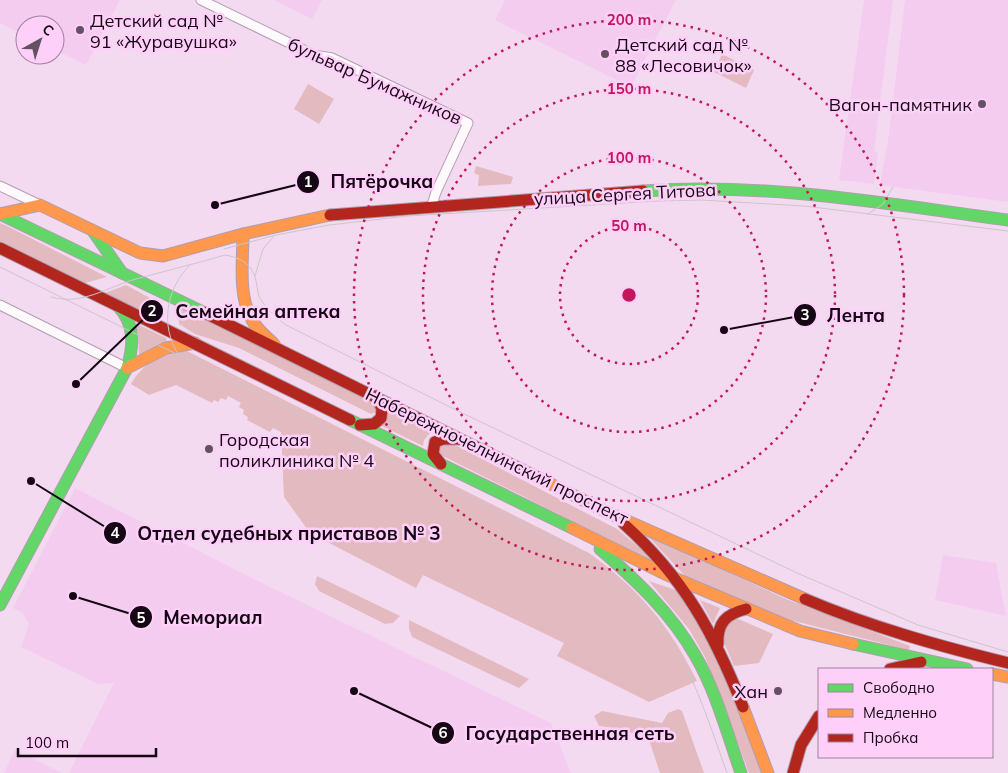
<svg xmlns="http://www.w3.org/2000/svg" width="1008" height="773" viewBox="0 0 1008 773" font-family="Mulish,sans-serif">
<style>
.built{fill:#f4ccf0}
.green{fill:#e3babf}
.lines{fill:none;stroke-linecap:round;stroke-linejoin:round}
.street-casing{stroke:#b19eaf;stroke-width:11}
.fast-casing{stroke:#b19eaf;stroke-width:13}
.slow-casing{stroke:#b19eaf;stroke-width:13}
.jam-casing{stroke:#b19eaf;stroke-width:13}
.street{stroke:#fdf9fd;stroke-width:9}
.fast{stroke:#63d668;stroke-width:11}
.slow{stroke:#ff974d;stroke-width:11}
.jam{stroke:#b3261e;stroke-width:11}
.tram{stroke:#ccc6cc;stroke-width:1}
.ring{fill:none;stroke:#c2185b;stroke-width:2.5;stroke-dasharray:2.5 5}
.poi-dot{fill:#645162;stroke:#fed0f9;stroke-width:2}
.labels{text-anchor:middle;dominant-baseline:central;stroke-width:5;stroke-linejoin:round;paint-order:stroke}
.poi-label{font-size:18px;fill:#160715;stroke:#fed0f9;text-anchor:start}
.street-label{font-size:18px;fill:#160715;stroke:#fed0f9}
.centre{fill:#c2185b;stroke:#fed0f9;stroke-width:2.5}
.ring-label{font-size:15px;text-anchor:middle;font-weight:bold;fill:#c2185b;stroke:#fed0f9;stroke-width:5;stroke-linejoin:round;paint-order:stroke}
.leader{fill:none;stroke:#160715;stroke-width:2}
.callout-dot{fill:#160715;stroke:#fed0f9;stroke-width:2}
.mark-label{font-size:15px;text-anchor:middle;font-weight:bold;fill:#fff}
.callout-label{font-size:19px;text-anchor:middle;font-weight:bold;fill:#160715;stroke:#fed0f9;stroke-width:5;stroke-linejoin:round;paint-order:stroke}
</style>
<rect width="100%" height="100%" fill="#f4daf1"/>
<!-- built -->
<g class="built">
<polygon points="0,0 120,0 86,65 55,50 55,25 25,25 25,35 0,23"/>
<polygon points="274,0 322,0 312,19"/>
<polygon points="505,0 676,0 631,87 495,20"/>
<polygon points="864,0 893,0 874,151 878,152 874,184 839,180"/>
<polygon points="905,0 1008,0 1008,202 880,185 889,134"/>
<polygon points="75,488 260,582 551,723 571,773 69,773 114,683 98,684 21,647 29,624 23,613 13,608"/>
<polygon points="943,555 996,563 1006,616 935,600"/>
<polygon points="15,750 62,773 4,773"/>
</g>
<!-- green -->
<g class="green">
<polygon points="722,54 754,70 746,88 714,72"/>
<polygon points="308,84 334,99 319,124 294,109"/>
<polygon points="476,166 513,177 511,184 478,186 479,175 474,173"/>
<polygon points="0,223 5,225 107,277 85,283 0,241"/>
<polygon points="126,285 159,303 160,320 105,293"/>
<polygon points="177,306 377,405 377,412 371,414 239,348 195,334 179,324"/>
<polygon points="133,322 166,338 168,344 139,356 138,332"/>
<path d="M185,350L589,553C639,589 670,626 697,681L649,702L557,656L564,643L423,575L416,588L310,533L284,497L281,432L273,428L270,432L247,420L248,417L243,414L244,410L239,407L241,403L228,396L226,400L221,398L218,402L214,400L212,403L176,385L149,395L131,384C142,363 163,354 185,350Z"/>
<polygon points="387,410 431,432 424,440 423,446 380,425"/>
<polygon points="449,442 617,529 660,565 441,455 439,452 442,444"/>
<polygon points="645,533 786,599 910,646 909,650 786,619 687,578"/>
<polygon points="317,576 400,616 393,623 385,624 319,591 315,584"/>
<polygon points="649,581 681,592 714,649 762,773 749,773 705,657 689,629"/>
<polygon points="700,600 720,608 713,624"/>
<polygon points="736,618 773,634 759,663 734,666 722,638 723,627"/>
<polygon points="409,620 529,679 519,688 412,637 409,629"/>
<path d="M678,709L682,711L704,773H660L648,737L644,734C628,734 616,727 599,726L594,716L602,711L662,723L668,713Z"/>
</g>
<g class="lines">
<defs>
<g id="street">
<polyline points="201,0 314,55 332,58 468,123 436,192 432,205"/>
<polyline points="0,186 40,205"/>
<polyline points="0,305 127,368"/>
</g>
<g id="fast">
<path d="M643,191C765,182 887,204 1008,220"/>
<polyline points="0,214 203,312"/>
<polyline points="93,231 122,273"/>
<polyline points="350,420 572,528"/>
<path d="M600,549C636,580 671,613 695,655C716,691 727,733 741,773"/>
<path d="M0,605L127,368C134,345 135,324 118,306"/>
<polyline points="853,644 967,669"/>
</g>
<g id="slow">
<polyline points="0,214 40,205 140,253 163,256 243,234 330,215"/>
<path d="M243,234C243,260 238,294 251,318C256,329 266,336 274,344"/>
<polyline points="127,368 166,348 195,343"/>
<polyline points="545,481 609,513 805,599"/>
<polyline points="572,528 665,574 800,631 853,644"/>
<polyline points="992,674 1008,677"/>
<polyline points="743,707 768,773"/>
</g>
<g id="jam">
<polyline points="330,215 643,191"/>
<polyline points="0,248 350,420"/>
<polyline points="203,312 545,481"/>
<polyline points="360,425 374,424 381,418 382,409 376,396"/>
<polyline points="441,464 433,454 435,442 443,439 458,439"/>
<path d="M624,524C684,578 714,633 743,707"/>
<path d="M805,599C871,627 939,646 1008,663"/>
<path d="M718,644C717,623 726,614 746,609"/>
<polyline points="890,669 921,662"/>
<polyline points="793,773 801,745 819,716"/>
</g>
</defs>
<!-- street casing -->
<use href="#street" class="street-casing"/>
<!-- fast casing -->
<use href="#fast" class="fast-casing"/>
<!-- slow casing -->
<use href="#slow" class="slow-casing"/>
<!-- jam casing -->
<use href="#jam" class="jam-casing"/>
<!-- street -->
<use href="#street" class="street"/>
<!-- fast -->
<use href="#fast" class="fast"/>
<!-- slow -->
<use href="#slow" class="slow"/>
<!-- jam -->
<use href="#jam" class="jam"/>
<!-- tram -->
<g class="tram">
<polyline points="868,214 883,204 893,187"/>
<polyline points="224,249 276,235 329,225 408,216 658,201 701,200 804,206 1008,231"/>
<path d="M0,267L578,552C615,578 653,608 676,648C698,687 712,731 727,773"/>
<polyline points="255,276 263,249 274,236"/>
<path d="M51,297C82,306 107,287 136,279C165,271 195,264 225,255C238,257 251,263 255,277C257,283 257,290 259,296C266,309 275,317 286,325L460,412L797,573L918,625L1008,652"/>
<path d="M178,354C160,325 166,289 190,265"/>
</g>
</g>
<!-- distance rings -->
<g class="ring">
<circle cx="629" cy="295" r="69"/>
<circle cx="629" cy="295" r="137"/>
<circle cx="629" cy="295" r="206"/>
<circle cx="629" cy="295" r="275"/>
</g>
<!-- markers -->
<g class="poi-dot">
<circle cx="80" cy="30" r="5"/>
<circle cx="605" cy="54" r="5"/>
<circle cx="982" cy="104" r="5"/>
<circle cx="209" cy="449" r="5"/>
<circle cx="778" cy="691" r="5"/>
</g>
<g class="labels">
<!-- poi labels -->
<g class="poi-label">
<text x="90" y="20">Детский сад №<tspan x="90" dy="21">91 «Журавушка»</tspan></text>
<text x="615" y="44">Детский сад №<tspan x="615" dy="21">88 «Лесовичок»</tspan></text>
<text x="972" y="104" text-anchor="end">Вагон-памятник</text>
<text x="219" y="439">Городская<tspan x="219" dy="21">поликлиника № 4</tspan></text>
<text x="768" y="691" text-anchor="end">Хан</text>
</g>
<!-- street labels -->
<g class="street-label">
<text transform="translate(375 81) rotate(24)">бульвар Бумажников</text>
<text transform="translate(625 194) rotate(-3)">улица Сергея Титова</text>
<text transform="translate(497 456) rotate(26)">Набережночелнинский проспект</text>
</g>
</g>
<circle cx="629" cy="295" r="8" class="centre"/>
<g class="ring-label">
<text x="629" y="25">200 m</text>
<text x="629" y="94">150 m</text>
<text x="629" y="163">100 m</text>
<text x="629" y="231">50 m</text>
</g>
<!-- callouts -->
<path class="leader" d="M215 205L308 182M76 384L152 311M724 330L805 315M31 481L115 533M73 596L141 617M354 691L443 733"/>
<g class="callout-dot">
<circle cx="215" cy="205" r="5"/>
<circle cx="76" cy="384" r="5"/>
<circle cx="724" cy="330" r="5"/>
<circle cx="31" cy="481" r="5"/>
<circle cx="73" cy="596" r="5"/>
<circle cx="354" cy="691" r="5"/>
<circle cx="308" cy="182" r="12"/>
<circle cx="152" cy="311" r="12"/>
<circle cx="805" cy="315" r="12"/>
<circle cx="115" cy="533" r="12"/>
<circle cx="141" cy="617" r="12"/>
<circle cx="443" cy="733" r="12"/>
</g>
<g class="mark-label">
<text x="308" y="187">1</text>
<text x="152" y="316">2</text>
<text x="805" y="320">3</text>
<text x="115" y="538">4</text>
<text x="141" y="623">5</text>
<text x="443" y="738">6</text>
</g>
<g class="callout-label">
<text x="382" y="188">Пятёрочка</text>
<text x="258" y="318">Семейная аптека</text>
<text x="856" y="322">Лента</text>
<text x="289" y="540">Отдел судебных приставов № 3</text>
<text x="213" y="624">Мемориал</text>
<text x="570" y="740">Государственная сеть</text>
</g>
<!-- legend -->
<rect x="818" y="668" width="175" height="90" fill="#fed0f9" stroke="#a1809e"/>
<rect x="828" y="684" width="25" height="8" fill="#63d668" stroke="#a1809e"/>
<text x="863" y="693" font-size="15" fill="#160715">Свободно</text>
<rect x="828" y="709" width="25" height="8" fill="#ff974d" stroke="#a1809e"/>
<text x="863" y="718" font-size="15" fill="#160715">Медленно</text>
<rect x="828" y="734" width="25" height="8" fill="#b3261e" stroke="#a1809e"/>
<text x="863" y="743" font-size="15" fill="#160715">Пробка</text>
<!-- north arrow -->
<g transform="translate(40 40) rotate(39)"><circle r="24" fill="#fed0f9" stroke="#a1809e"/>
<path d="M0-4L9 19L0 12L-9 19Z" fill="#645162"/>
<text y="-8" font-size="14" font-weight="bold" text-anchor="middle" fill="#160715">С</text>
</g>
<!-- scale -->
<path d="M18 748v8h138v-8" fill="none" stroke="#160715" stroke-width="2.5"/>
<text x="25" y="748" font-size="15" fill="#160715" stroke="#fed0f9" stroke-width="4" paint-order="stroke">100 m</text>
</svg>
